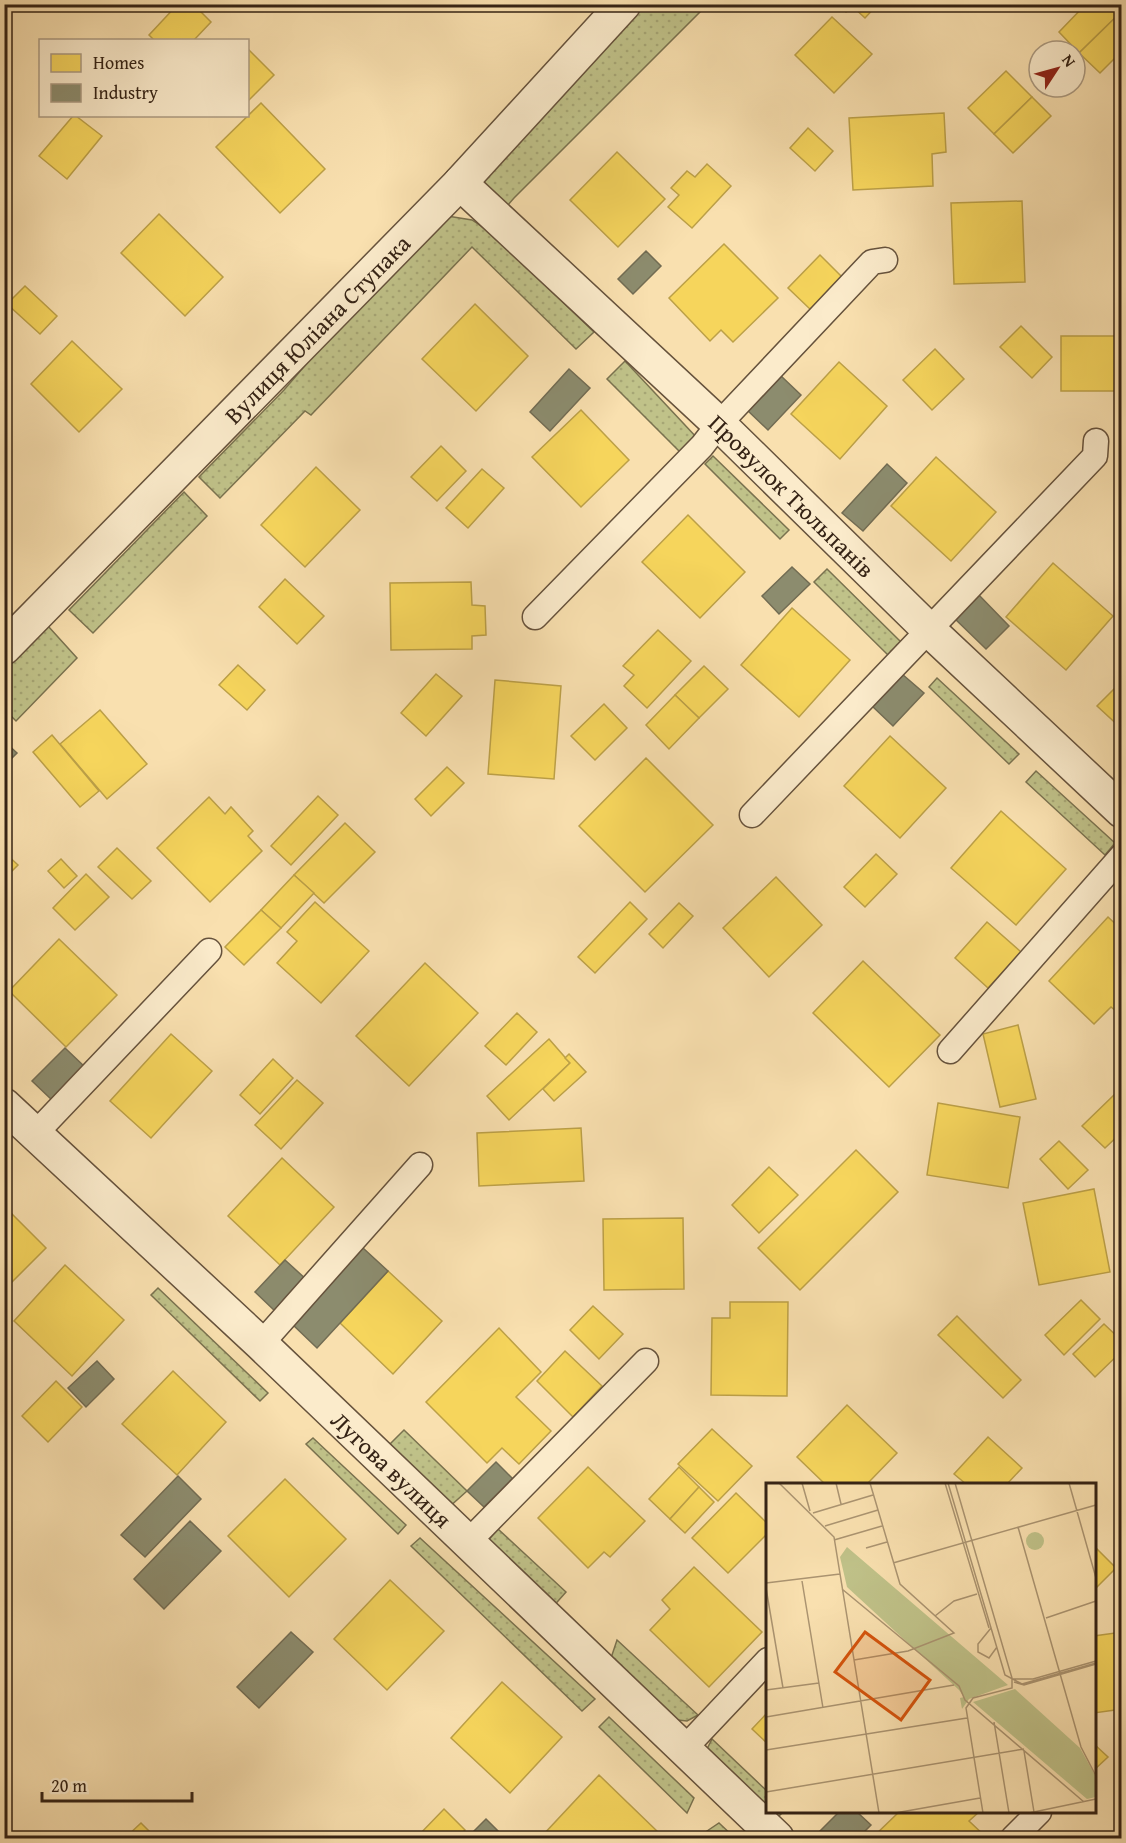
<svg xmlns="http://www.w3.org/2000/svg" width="1126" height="1843" viewBox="0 0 1126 1843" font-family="'Gentium Book Plus',serif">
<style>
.green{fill:url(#green-dots);stroke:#7a724f;stroke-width:1.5}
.homes{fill:#f6d55c;stroke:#bca047;stroke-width:1.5}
.industry{fill:#8c8c6e;stroke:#726c53;stroke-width:1.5}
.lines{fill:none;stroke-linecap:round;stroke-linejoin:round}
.service-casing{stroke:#66523c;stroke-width:27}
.minor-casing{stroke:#66523c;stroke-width:36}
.service{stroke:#fbebcb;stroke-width:24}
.minor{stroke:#fbebcb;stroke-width:33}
.labels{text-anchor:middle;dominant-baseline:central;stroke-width:6;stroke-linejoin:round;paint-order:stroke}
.street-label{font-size:24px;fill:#352315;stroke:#fbebcb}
.inset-road{fill:none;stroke:#ab9471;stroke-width:1.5}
.view{fill:#d6540d;fill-opacity:0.15;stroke:#d6540d;stroke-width:3}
.inset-edge{fill:none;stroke:#352315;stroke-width:3}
</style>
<defs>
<pattern id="green-dots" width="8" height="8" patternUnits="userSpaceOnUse" patternTransform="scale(1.5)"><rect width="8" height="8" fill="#c0c289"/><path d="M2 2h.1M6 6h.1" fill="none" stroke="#a6a675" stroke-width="1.8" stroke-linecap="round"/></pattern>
</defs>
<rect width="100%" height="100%" fill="#f9e0af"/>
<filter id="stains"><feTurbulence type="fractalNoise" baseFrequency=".00333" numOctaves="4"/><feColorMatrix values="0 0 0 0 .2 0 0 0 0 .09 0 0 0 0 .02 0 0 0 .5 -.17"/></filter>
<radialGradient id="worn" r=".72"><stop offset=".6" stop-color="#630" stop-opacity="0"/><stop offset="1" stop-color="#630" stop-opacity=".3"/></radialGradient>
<!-- green -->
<g class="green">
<polygon points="644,5 707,5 514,198 501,213 472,192 489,163"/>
<polygon points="441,215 472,220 490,232 594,332 576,349 472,247 311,415 305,411 220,498 199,477 284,390 431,219"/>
<polygon points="625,361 698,439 682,454 607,379"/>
<polygon points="713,456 789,530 780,539 705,464"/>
<polygon points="184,492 207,516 93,633 69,610"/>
<polygon points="827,569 902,643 889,656 814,582"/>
<polygon points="48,626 77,658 16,721 5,710 4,670"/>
<polygon points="937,678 1019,754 1009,764 929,687"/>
<polygon points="1036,771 1115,843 1105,855 1026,782"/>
<polygon points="158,1288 268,1393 260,1401 151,1295"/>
<polygon points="404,1430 467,1491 448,1508 385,1449"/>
<polygon points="313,1438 406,1525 398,1534 306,1444"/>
<polygon points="498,1529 566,1592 551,1609 485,1544"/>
<polygon points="420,1538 595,1699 582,1711 411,1546"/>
<polygon points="617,1640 698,1715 687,1721 669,1719 611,1658"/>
<polygon points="609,1717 694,1798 687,1813 599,1727"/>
<polygon points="712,1739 767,1791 768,1812 783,1812 775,1820 709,1755 707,1749"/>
<polygon points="719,1823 735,1838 714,1838 707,1831"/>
</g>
<!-- homes -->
<g class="homes">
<polygon points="178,4 193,4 211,22 194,40 154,40 149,35"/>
<polygon points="838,4 878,4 865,18 852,6 846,12"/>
<polygon points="1086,4 1114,4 1121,12 1079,53 1059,32"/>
<polygon points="1121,12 1122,51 1100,73 1079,53"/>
<polygon points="832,17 872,54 834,93 795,55"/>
<polygon points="248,49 274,75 248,101"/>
<polygon points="1006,71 1032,97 994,134 968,108"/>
<polygon points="1032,97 1051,116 1013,153 994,134"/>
<polygon points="261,103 325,169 280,213 216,147"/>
<polygon points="944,113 946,152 932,154 933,186 853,190 849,118"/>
<polygon points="73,116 76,116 102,136 67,179 39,156"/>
<polygon points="808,128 833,151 815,171 790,148"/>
<polygon points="617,152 665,199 618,247 570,200"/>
<polygon points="707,164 731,186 692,228 668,207 679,195 671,188 687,171 695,177"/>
<polygon points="1022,201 1025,282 954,284 951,203"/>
<polygon points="159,214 223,277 185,316 121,253"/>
<polygon points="724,244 778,298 733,342 721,330 710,341 669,298"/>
<polygon points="820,255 842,277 811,310 788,288"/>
<polygon points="25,286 57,316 40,334 7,304"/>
<polygon points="475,304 528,356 476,411 422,359"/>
<polygon points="1021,326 1052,357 1032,378 1000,347"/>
<rect x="1061" y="336" width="61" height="55"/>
<polygon points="72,341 122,389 79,432 31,384"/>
<polygon points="935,349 964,379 932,410 903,380"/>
<polygon points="839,362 887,406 840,459 791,414"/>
<polygon points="581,410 629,460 581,507 532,457"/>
<polygon points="441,446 466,471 437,501 411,477"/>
<polygon points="936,457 996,512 951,561 891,506"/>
<polygon points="316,467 360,510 305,567 261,525"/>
<polygon points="482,469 504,488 468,528 446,508"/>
<polygon points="688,515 745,572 700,618 642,562"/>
<polygon points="1053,563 1113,616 1066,670 1006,617"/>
<polygon points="285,579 324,616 297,644 259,607"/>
<polygon points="471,582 472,605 485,606 486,635 472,636 472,649 391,650 390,583"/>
<polygon points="792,608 850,660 799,717 741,665"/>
<polygon points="658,630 691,661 647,708 624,686 634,675 623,666"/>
<polygon points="238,665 265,690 247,710 219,685"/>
<polygon points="704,666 728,689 699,718 675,695"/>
<polygon points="436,674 462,696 426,736 401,713"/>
<polygon points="495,680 561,686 554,779 488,774"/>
<polygon points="1122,681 1122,729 1097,706"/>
<polygon points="675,695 699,718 669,749 646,725"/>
<polygon points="604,704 627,728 595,760 571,736"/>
<polygon points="100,710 147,764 107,799 60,744"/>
<polygon points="52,735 99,791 80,807 33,752"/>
<polygon points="890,736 946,788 900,838 844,786"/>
<polygon points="646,758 713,825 645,892 579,826"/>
<polygon points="447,767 464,783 431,816 415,799"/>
<polygon points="318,796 338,815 291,865 271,846"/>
<polygon points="209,797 225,814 231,807 253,831 248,836 262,851 210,902 157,848"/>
<polygon points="1001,811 1066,869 1016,925 951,868"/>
<polygon points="345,823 375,852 324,903 294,875"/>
<polygon points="117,848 151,881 132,899 98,867"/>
<polygon points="4,852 18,865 4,879"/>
<polygon points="876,854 897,874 865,907 844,887"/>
<polygon points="61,859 77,876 64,888 48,871"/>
<polygon points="86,874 109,897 75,930 53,908"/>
<polygon points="294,875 314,893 281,928 261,910"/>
<polygon points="776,877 822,925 769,977 723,928"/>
<polygon points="315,902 369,951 321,1003 277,963 297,941 287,932"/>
<polygon points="630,902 647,919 595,973 578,957"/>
<polygon points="679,903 693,916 663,948 649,934"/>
<polygon points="261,910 281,928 244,965 225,947"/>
<polygon points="1108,917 1122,930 1122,1007 1117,1012 1111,1007 1094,1024 1049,981"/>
<polygon points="987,922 1021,952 988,988 955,958"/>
<polygon points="59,939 117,995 66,1047 9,991"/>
<polygon points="863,961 940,1035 889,1087 813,1013"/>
<polygon points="425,963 478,1013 409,1086 356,1036"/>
<polygon points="517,1013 537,1032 506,1065 485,1046"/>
<polygon points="1018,1025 1036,1099 1000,1107 983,1034"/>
<polygon points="171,1034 212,1071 151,1138 110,1101"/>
<polygon points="549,1039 570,1063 509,1120 487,1096"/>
<polygon points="569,1054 586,1072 554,1101 543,1089 570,1063 565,1058"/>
<polygon points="273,1059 293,1078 260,1114 240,1095"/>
<polygon points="297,1080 323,1103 281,1149 255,1125"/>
<polygon points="1116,1093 1122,1099 1122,1132 1105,1148 1082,1126"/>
<polygon points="938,1103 1020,1117 1008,1188 927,1175"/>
<polygon points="581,1128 584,1181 479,1186 477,1133"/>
<polygon points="1059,1141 1088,1170 1068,1189 1040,1159"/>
<polygon points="856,1150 898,1192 800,1290 758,1248"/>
<polygon points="282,1158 334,1207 280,1265 228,1216"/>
<polygon points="769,1167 798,1195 759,1233 732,1205"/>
<polygon points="1094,1189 1110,1272 1039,1285 1023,1203"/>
<polygon points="4,1206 46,1248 4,1290"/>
<polygon points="683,1218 684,1289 604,1290 603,1219"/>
<polygon points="65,1265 124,1320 72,1376 14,1321"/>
<polygon points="388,1271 442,1321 393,1374 340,1323"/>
<polygon points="1081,1300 1100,1319 1064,1355 1045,1335"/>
<polygon points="730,1302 788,1302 787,1396 711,1395 712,1318 730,1318"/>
<polygon points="593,1306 623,1334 599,1359 570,1330"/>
<polygon points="957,1316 1021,1380 1003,1398 938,1335"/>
<polygon points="1104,1324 1122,1341 1122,1351 1095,1377 1073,1354"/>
<polygon points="499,1328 541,1372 516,1397 551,1431 519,1464 502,1448 487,1463 426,1402"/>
<polygon points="565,1351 602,1386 573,1417 537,1381"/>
<polygon points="173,1371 226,1422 177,1475 122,1424"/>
<polygon points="56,1381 82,1407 48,1442 22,1416"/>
<polygon points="847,1405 897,1453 867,1484 825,1484 797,1457"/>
<polygon points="712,1429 752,1466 718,1501 678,1464"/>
<polygon points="988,1437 1022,1468 1007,1484 966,1484 954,1474"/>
<polygon points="588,1467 645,1521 610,1557 604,1552 588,1568 538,1518"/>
<polygon points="679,1467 699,1487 670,1519 649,1499"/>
<polygon points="285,1479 346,1539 289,1597 228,1536"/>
<polygon points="699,1487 714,1502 685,1533 670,1519"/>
<polygon points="736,1493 768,1524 768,1533 728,1573 692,1538"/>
<polygon points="1094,1546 1116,1568 1094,1590"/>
<polygon points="694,1567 762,1632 709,1687 650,1630 670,1609 662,1600"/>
<polygon points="390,1580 444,1631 387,1690 334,1639"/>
<polygon points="1122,1632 1122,1709 1094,1713 1094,1636"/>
<polygon points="502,1682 562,1737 510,1793 451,1738"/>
<polygon points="768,1712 768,1744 752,1729"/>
<polygon points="1094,1744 1108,1757 1094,1770"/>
<polygon points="599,1775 659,1833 654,1838 547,1838 543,1835"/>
<polygon points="444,1809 465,1830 457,1838 416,1838"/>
<polygon points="899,1812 979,1812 969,1821 987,1838 872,1838"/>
<polygon points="141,1823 156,1838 125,1838"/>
</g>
<!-- industry -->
<g class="industry">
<polygon points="646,251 661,266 633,294 618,279"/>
<polygon points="569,369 590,388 550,431 530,412"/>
<polygon points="780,375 801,395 768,430 746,409"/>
<polygon points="887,464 907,483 863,531 842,513"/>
<polygon points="792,567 810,584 779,614 762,596"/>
<polygon points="976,592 1009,626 986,649 952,616"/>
<polygon points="902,674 924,693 893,726 872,706"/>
<polygon points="4,741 17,753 5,765 4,764"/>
<polygon points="65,1048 86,1068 53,1101 32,1081"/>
<polygon points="363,1248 388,1271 317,1348 292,1324"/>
<polygon points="285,1260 308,1281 277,1313 255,1292"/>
<polygon points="97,1361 114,1379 86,1407 68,1388"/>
<polygon points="496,1462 513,1479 484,1507 467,1491"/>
<polygon points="178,1476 201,1499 145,1557 121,1535"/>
<polygon points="190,1521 221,1551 164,1609 134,1579"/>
<polygon points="291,1632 313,1652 259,1708 237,1687"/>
<polygon points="839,1812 857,1812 871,1825 858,1838 817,1838 815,1836"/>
<polygon points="486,1819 503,1836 500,1838 467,1838"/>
</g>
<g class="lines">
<defs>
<g id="service">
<polyline points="535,617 702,446 719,424 872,262 885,260"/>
<polyline points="752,815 1095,456 1096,441"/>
<polyline points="950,1051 1122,856"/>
<polyline points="35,1134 209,951"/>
<polyline points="261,1344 420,1165"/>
<polyline points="468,1542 646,1361"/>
<polyline points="684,1749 768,1660"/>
<polyline points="1013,1838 1039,1812"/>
</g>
<g id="minor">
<path id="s1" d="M460,183L719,424L928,629L1122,811"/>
<path id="s2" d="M4,648L460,183L624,4"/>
<path id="s3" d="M4,1105L261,1344L777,1838"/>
</g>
</defs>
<!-- service casing -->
<use href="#service" class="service-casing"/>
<!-- minor casing -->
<use href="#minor" class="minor-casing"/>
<!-- service -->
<use href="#service" class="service"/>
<!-- minor -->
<use href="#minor" class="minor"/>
</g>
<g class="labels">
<!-- street labels -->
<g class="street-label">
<text stroke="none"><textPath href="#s2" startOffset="447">Вулиця Юліана Ступака</textPath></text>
<text stroke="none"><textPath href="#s1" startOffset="456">Провулок Тюльпанів</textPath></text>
<text stroke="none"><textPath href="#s3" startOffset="532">Лугова вулиця</textPath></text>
</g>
</g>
<!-- overview -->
<g transform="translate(766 1483)">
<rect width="330" height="330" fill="#f9e0af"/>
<path d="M81,64L242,202L203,216L196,226L194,215L198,214L193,207L81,104L74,74ZM249,206L314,265L330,294V314L321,316L207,219Z" fill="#c0c289"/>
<path d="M260 58a9 9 0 1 1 18 0a9 9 0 1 1-18 0Z" fill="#c0c289"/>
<path class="inset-road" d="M13,0L68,54L113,330M36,0L44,28M70,0L75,21M179,0L223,145M182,0L239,192L256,201L330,180M189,0L246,195V205L207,215L200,225L217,330M303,0L330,95M47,30L107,12M59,43L112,27M252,44L315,264L330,293M68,57L116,43M100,65L121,59M127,80L330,22M36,98L57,225M0,100L74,91M0,105L17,205M76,106L193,203L199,217L318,319M169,133L188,118L211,111M280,135L330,118M225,145L212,161V169L223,175L231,164M88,177L142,168L188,150L134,101L104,0M247,196H267L330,178M248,199L258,202L330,181M0,207L53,200M0,234L188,202M228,239L243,330M0,267L201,235M258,268L268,329M0,309L258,266M129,330L214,315M263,330L330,316"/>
<path class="view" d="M99,149L164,197L135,237L69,189Z"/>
<rect width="330" height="330" class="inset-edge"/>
</g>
<!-- margin -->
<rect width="1126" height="1843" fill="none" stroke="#f9e0af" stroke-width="24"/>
<rect x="6" y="6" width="1114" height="1831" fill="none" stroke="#352315" stroke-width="3"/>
<rect x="12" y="12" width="1102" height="1819" fill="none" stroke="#352315" stroke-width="1.5"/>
<!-- legend -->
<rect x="39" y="39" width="210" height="78" fill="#fbebcb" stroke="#ac9b82" stroke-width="1.5"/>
<rect x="51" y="54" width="30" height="18" fill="#f6d55c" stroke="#ac9b82" stroke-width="1.5"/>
<text x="93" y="69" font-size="18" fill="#352315">Homes</text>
<rect x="51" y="84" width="30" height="18" fill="#8c8c6e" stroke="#ac9b82" stroke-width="1.5"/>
<text x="93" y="99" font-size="18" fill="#352315">Industry</text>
<!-- north arrow -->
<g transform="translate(1057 69) rotate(54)"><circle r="28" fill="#fbebcb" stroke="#ac9b82" stroke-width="1.5"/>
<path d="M0-4.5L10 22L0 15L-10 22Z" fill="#8f2418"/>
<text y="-9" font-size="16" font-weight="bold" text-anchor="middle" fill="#352315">N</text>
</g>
<!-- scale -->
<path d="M42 1792v9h150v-9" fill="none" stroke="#352315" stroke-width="3"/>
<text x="51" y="1792" font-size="18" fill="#352315" stroke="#fbebcb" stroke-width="4.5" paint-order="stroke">20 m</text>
<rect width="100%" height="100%" filter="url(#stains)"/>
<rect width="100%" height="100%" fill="url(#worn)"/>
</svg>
